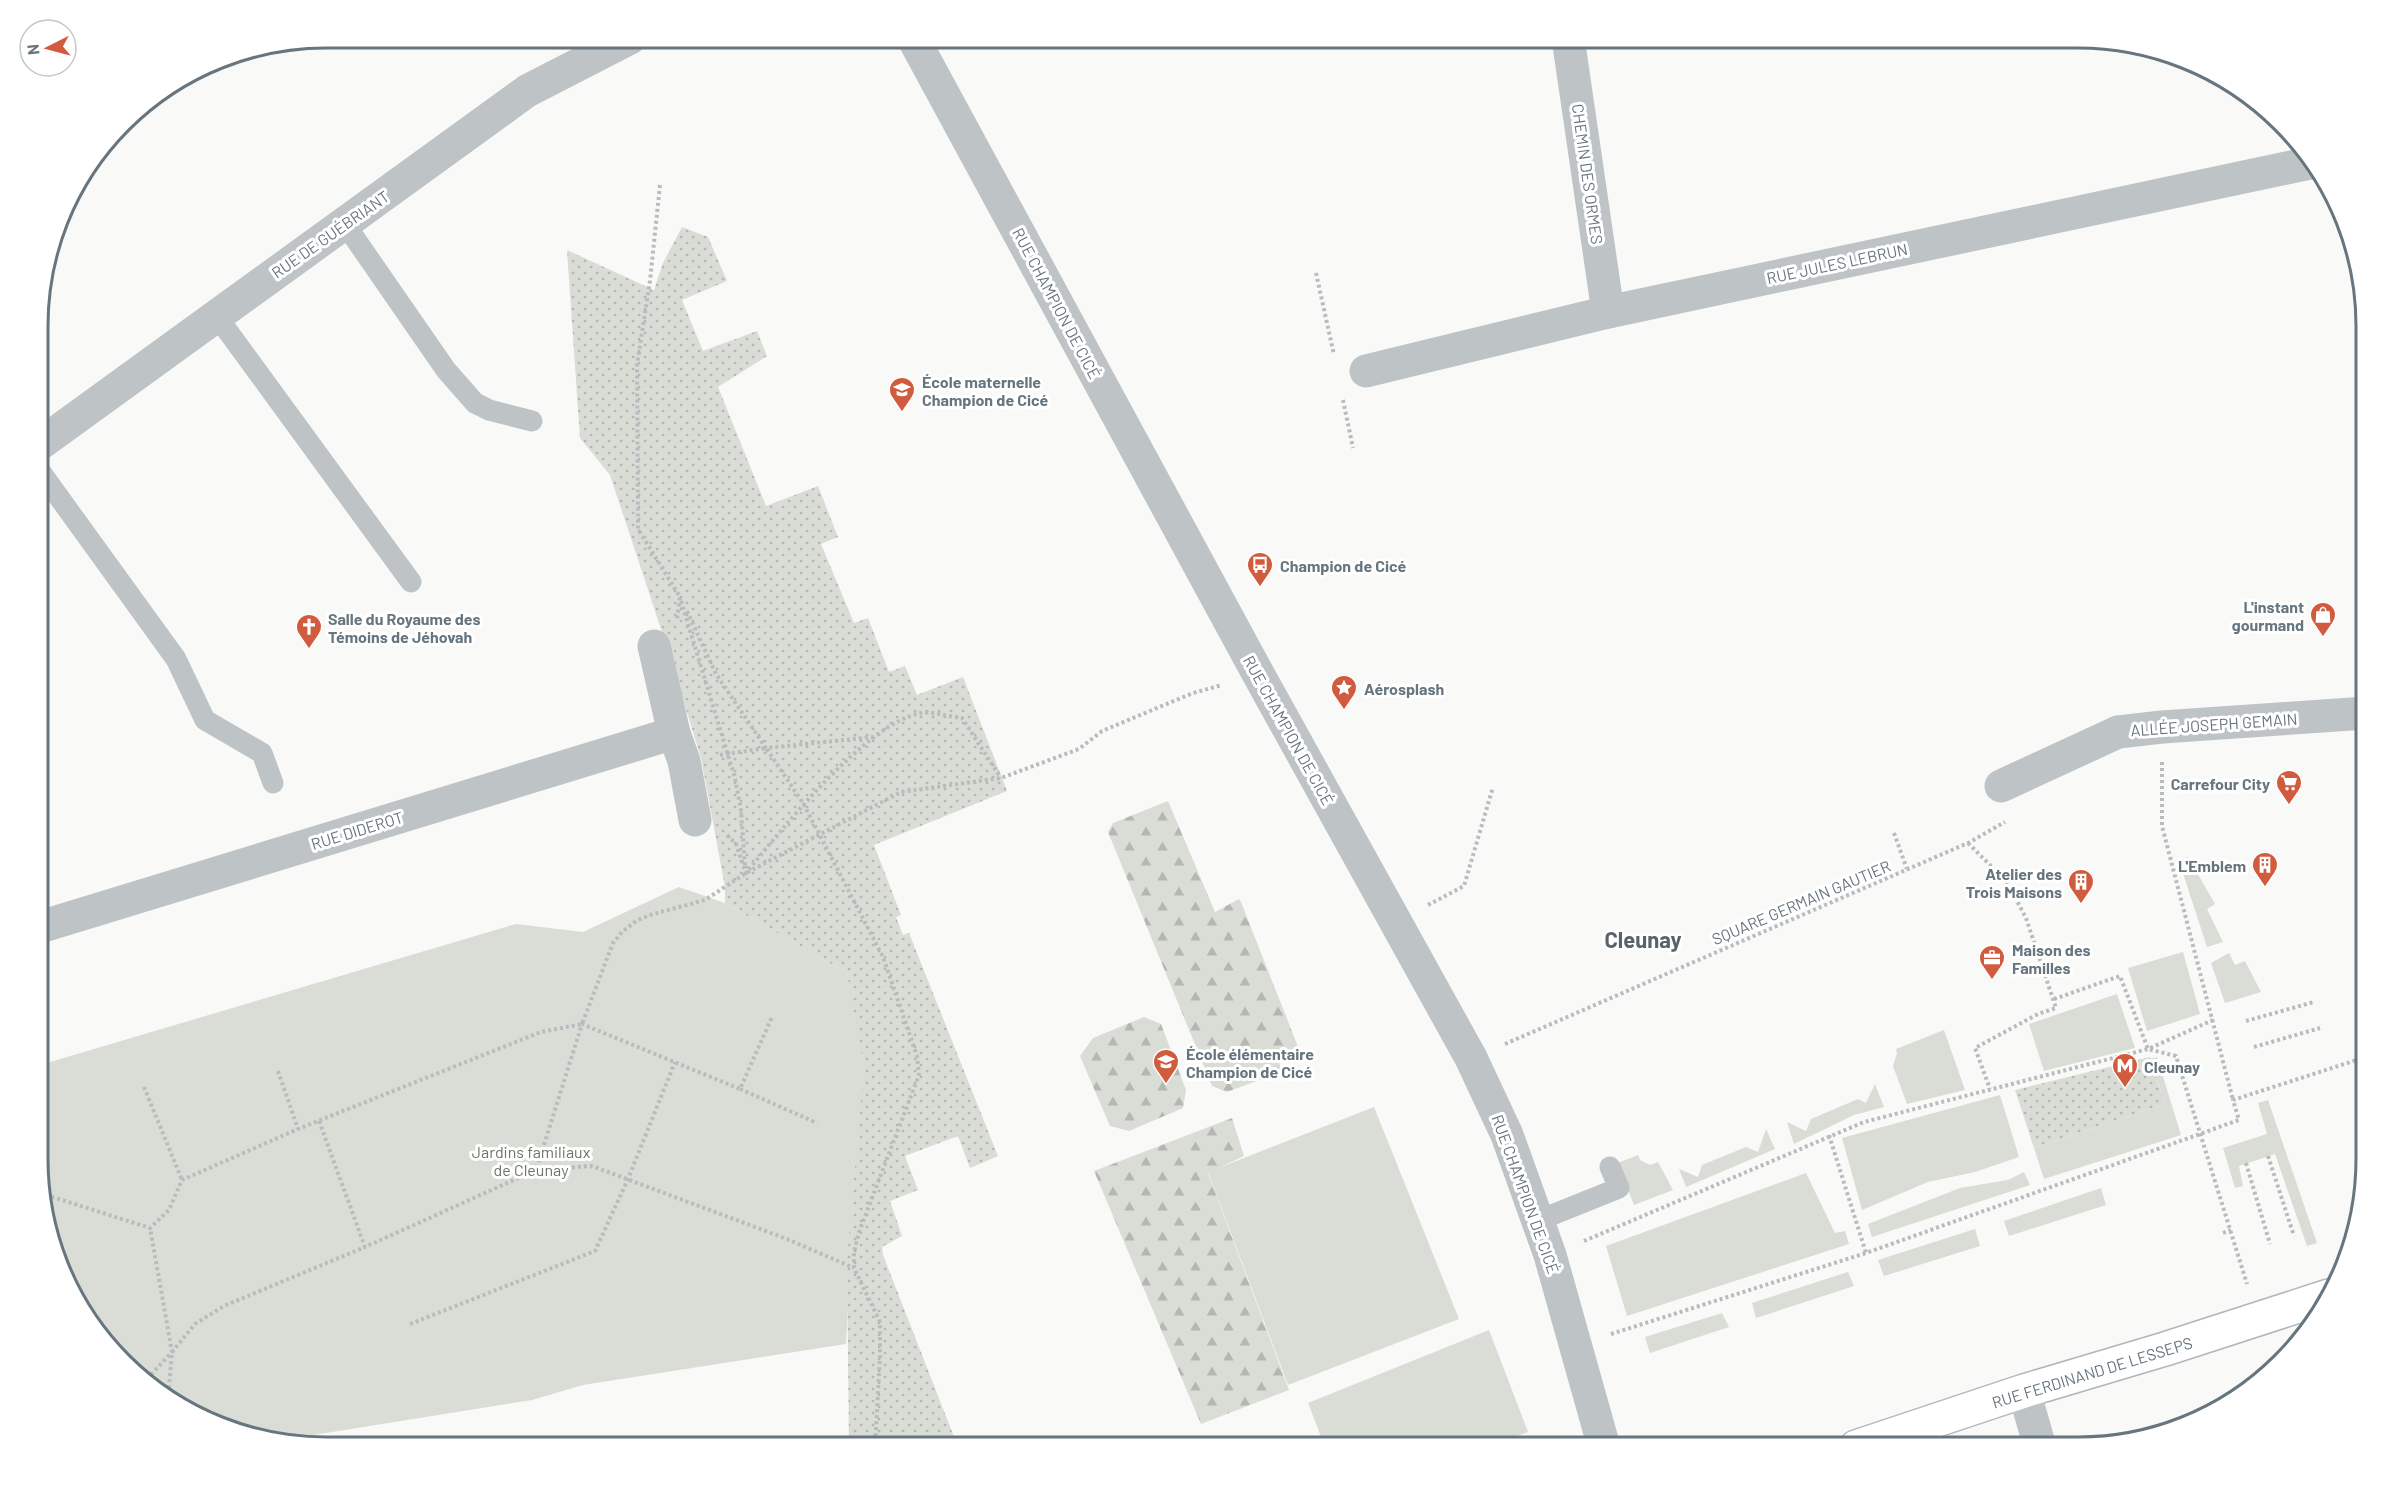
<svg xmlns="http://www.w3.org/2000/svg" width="2404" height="1485" viewBox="0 0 2404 1485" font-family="Barlow,sans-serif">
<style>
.green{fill:#d9ddd6}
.forest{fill:url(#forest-firs)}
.park{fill:url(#park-dots)}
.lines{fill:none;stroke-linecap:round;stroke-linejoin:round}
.secondary-casing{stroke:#b1b7bb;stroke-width:36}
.path{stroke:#b9bcbe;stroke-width:4;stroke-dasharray:3 3;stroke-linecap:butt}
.service{stroke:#bec3c6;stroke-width:21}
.minor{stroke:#bec3c6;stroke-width:33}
.secondary{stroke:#fff;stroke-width:33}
.labels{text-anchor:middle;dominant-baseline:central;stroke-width:6;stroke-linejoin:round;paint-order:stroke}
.street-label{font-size:16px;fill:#66757e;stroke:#fff}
.poi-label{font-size:16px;font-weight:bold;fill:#66757e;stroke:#fff;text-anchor:start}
.park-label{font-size:16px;fill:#697765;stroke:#fff}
.district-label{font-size:22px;font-weight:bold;fill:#58636a;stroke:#fff}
.rim{fill:none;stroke:#66757e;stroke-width:3}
</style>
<defs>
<pattern id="forest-firs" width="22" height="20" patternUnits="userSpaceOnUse" patternTransform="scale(1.5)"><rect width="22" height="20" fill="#d9ddd6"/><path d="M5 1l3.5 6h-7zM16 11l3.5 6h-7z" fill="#b4b8b3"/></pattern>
<pattern id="park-dots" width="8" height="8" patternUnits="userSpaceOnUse" patternTransform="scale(1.5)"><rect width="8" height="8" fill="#d9ddd6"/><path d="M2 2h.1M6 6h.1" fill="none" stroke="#b4b8b3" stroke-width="1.8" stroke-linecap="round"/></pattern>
</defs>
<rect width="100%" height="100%" fill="#f9f9f7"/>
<!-- green -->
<g class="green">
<polygon points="2188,857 2215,904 2207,909 2223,942 2207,947 2179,861"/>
<polygon points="679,887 725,903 847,973 865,1061 853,1210 846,1344 583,1385 532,1400 276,1441 251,1438 166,1399 76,1304 40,1196 40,1065 516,924 583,932"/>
<polygon points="2183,952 2200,1014 2147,1031 2128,968"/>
<polygon points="2229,953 2235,965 2245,961 2261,992 2225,1003 2211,963"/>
<polygon points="2117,994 2135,1048 2044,1071 2029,1024"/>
<polygon points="1944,1030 1965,1090 1907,1104 1893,1066 1897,1053 1896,1049"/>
<polygon points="2157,1057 2181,1135 2044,1179 2034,1148 2165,1104 2151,1059"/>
<polygon points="1875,1084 1884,1107 1854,1115 1794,1144 1787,1122 1806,1131 1811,1119 1858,1099 1866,1103"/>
<polygon points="2000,1095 2019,1157 1975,1172 1928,1182 1862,1210 1842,1138"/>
<polygon points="2268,1100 2317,1243 2307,1246 2275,1154 2239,1166 2243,1186 2235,1188 2223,1148 2267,1134 2258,1103"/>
<polygon points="1374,1107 1459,1319 1288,1385 1208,1172"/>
<polygon points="1766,1129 1775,1149 1686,1187 1679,1169 1698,1177 1702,1165 1746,1147 1758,1152"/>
<polygon points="1638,1155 1640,1160 1650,1165 1658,1162 1673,1190 1634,1205 1618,1163"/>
<polygon points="2024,1172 2030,1185 1872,1237 1868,1224 1960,1188 2008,1180"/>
<polygon points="1806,1173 1835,1233 1845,1231 1849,1244 1627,1316 1606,1246"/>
<polygon points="2101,1188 2106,1205 2009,1236 2004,1221"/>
<polygon points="1975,1229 1980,1246 1884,1276 1878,1260"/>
<polygon points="1848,1272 1854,1286 1756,1318 1752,1303"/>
<polygon points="1722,1313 1729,1327 1650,1353 1645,1337"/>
<polygon points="1489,1330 1528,1432 1485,1447 1325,1447 1308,1403"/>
</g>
<!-- forest -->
<g class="forest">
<polygon points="1168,801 1215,912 1239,899 1241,902 1300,1052 1279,1060 1281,1072 1227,1092 1212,1086 1108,832 1113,823"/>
<polygon points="1144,1017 1161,1024 1186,1090 1183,1108 1129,1131 1110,1126 1080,1056 1093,1038"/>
<polygon points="1232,1118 1244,1156 1208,1173 1289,1390 1201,1424 1094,1171"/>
</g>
<!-- park -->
<g class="park">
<polygon points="682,227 708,237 727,281 682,300 703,351 757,331 767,356 718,387 766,506 818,486 838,537 821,544 854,623 868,618 889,672 905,666 917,695 963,677 1007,791 874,845 901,915 896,917 903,935 909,933 998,1156 970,1168 958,1136 905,1156 918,1190 890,1201 902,1236 882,1247 883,1255 958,1447 849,1447 847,1260 864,1066 847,973 725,903 725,887 701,758 664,638 610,475 580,438 567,250 654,290 663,263"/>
<polygon points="2150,1057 2165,1104 2034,1148 2015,1090"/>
</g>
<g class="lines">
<defs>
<polyline id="secondary" points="1856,1447 2024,1391 2165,1349 2329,1296"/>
</defs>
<!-- secondary casing -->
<use href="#secondary" class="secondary-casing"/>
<!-- path -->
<g class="path">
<polyline points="660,185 650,281 637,365 638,529 680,597 677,619"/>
<polyline points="1316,273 1334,355"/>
<polyline points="1343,400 1353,448"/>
<polyline points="681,601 735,778 741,810 745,866"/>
<polyline points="687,611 716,674 766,748 873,737"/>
<polyline points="720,755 766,748 803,803 883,957 917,1056 919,1075 859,1232 854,1252 854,1268 880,1322 880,1357 875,1447"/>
<polyline points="2162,762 2162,826 2233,1100"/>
<polyline points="1894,833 1907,869"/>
<path d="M727,835L736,844L746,873C781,830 867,722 921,713C933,711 949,717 962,718L1001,778"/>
<polyline points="1968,843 2007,882 2026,918 2056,1008 2038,1014 1975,1048 1990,1089"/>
<polyline points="1428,905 1464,886 1493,787"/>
<polyline points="2054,999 2120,976 2148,1049 2176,1056 2247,1284"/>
<polyline points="2246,1021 2314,1002"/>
<polyline points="1505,1044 1968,843 2005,822"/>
<polyline points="2254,1047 2320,1028"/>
<polyline points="278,1071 298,1129"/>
<polyline points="144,1087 182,1180"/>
<polyline points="740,1089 817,1123"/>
<polyline points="319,1121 365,1247 536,1170 582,1024 740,1089 772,1017"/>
<polyline points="1829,1135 1866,1253"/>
<polyline points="2268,1156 2294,1236"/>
<polyline points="2246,1163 2270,1244"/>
<polyline points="536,1170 592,1166 787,1239 854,1268"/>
<polyline points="40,1193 150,1228 169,1210 182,1180 298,1129 541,1032 582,1024 613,943 622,932 636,921 650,915 705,900 746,873 901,792 1001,778 1079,749 1102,731 1193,693 1222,685"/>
<polyline points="2223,1233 2231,1230"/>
<polyline points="1584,1241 1864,1122 2148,1049 2213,1020"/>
<polyline points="410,1324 595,1251 628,1179 675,1062"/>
<polyline points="1611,1334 1866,1253 2239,1120 2233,1100 2366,1057"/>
<polyline points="147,1379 172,1352 150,1228"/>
<polyline points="168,1400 172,1352 195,1324 224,1306 365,1247"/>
</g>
<!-- service -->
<g class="service">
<polyline points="345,224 446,370 475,403 489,410 532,421"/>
<polyline points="216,315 411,582"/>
<polyline points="40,471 176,659 205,720 262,753 273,783"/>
<polyline points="1537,1221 1619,1188 1610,1167"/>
</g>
<!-- minor -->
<g class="minor">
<polyline points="913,38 1256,670 1471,1058 1507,1135 1550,1255 1604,1447"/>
<polyline points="1568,38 1608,312"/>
<polyline points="1366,371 1608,312 2310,163"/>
<polyline points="40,444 527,91 630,38"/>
<polyline points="654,646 674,733 684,761 695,820"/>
<polyline points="2001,786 2118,732 2162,727 2366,713"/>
<polyline points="40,927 674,733"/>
<polyline points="2024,1391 2040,1447"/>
</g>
<!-- secondary -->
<use href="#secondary" class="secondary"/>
</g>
<!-- icons -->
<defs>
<symbol id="school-pin" viewBox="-11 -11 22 30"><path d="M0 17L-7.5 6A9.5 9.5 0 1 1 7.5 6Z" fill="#d05b3f" stroke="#fff"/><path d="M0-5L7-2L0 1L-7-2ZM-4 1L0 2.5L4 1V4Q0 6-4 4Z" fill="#fff"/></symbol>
<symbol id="bus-pin" viewBox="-11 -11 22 30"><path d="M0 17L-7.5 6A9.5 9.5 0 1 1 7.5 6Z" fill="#d05b3f" stroke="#fff"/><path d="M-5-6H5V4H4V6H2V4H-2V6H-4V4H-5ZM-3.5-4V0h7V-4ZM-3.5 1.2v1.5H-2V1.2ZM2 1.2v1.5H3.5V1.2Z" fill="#fff"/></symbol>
<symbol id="shop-pin" viewBox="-11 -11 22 30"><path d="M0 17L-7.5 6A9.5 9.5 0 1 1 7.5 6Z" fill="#d05b3f" stroke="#fff"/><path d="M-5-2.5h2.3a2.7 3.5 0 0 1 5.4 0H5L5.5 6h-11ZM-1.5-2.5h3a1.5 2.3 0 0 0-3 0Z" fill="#fff"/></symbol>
<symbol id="church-pin" viewBox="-11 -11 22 30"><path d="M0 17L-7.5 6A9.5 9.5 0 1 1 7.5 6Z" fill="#d05b3f" stroke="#fff"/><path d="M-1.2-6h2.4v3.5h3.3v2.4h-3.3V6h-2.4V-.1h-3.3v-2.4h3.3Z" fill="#fff"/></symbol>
<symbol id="sight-pin" viewBox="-11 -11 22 30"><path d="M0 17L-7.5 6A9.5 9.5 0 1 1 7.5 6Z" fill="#d05b3f" stroke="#fff"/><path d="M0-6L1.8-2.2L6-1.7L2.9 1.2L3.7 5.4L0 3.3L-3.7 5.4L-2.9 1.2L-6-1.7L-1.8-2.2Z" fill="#fff"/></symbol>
<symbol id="supermarket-pin" viewBox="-11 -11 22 30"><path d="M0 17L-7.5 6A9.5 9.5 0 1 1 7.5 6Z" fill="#d05b3f" stroke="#fff"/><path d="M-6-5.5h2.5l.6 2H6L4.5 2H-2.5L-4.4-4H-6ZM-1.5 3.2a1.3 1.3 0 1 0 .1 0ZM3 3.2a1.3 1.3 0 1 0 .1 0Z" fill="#fff"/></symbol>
<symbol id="building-pin" viewBox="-11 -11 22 30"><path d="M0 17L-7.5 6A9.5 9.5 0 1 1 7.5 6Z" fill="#d05b3f" stroke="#fff"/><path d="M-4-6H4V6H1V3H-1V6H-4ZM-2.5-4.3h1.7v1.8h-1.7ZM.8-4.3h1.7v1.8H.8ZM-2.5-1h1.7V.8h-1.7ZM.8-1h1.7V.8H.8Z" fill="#fff"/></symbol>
<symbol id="office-pin" viewBox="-11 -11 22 30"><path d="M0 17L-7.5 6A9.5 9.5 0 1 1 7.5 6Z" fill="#d05b3f" stroke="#fff"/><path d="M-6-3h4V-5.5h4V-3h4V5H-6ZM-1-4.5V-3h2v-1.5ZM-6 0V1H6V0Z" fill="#fff"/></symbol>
<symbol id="metro-pin" viewBox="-11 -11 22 30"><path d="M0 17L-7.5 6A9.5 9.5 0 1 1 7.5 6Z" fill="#d05b3f" stroke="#fff"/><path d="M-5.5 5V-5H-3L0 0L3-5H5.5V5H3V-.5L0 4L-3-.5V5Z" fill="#fff"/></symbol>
</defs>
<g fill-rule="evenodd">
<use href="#school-pin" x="887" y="375" width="30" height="40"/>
<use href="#bus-pin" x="1245" y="550" width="30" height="40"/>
<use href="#shop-pin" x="2308" y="600" width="30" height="40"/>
<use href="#church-pin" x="294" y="612" width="30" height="40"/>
<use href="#sight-pin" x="1329" y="673" width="30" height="40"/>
<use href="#supermarket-pin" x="2274" y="768" width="30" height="40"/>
<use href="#building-pin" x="2250" y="850" width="30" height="40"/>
<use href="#building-pin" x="2066" y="867" width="30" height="40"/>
<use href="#office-pin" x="1977" y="943" width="30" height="40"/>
<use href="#school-pin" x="1151" y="1047" width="30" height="40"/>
<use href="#metro-pin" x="2110" y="1051" width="30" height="40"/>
</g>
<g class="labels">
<!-- street labels -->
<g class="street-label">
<text transform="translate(1588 174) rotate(82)">CHEMIN DES ORMES</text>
<text transform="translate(330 234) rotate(-35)">RUE DE GUÉBRIANT</text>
<text transform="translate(1837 263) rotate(-12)">RUE JULES LEBRUN</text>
<text transform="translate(1057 303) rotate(62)">RUE CHAMPION DE CICÉ</text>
<text transform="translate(2214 724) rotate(-4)">ALLÉE JOSEPH GEMAIN</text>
<text transform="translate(1289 730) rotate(61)">RUE CHAMPION DE CICÉ</text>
<text transform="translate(357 830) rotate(-17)">RUE DIDEROT</text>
<text transform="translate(1801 902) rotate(-23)">SQUARE GERMAIN GAUTIER</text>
<text transform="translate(1526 1194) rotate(70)">RUE CHAMPION DE CICÉ</text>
<text transform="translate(2092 1372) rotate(-17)">RUE FERDINAND DE LESSEPS</text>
</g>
<!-- poi labels -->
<g class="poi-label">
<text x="922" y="381">École maternelle<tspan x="922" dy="18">Champion de Cicé</tspan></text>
<text x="1280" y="565">Champion de Cicé</text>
<text x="2304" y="606" text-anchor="end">L'instant<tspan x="2304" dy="18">gourmand</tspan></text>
<text x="328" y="618">Salle du Royaume des<tspan x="328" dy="18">Témoins de Jéhovah</tspan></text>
<text x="1364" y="688">Aérosplash</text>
<text x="2270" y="783" text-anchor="end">Carrefour City</text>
<text x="2246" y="865" text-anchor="end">L'Emblem</text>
<text x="2062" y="873" text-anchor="end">Atelier des<tspan x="2062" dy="18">Trois Maisons</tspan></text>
<text x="2012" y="949">Maison des<tspan x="2012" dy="18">Familles</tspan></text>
<text x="1186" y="1053">École élémentaire<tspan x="1186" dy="18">Champion de Cicé</tspan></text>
<text x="2144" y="1066">Cleunay</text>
</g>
<!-- park labels -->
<g class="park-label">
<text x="531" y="1151">Jardins familiaux<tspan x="531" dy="18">de Cleunay</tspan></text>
</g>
<!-- district labels -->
<g class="district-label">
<text x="1643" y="939">Cleunay</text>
</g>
</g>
<!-- crop -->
<path d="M0 0H2404V1485H0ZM326 48H2078A278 278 0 0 1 2356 326V1159A278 278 0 0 1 2078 1437H326A278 278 0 0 1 48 1159V326A278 278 0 0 1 326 48Z" fill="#fff" fill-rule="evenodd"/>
<path class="rim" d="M326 48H2078A278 278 0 0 1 2356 326V1159A278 278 0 0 1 2078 1437H326A278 278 0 0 1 48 1159V326A278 278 0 0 1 326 48Z"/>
<!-- north arrow -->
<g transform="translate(48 48) rotate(264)"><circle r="28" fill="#ffffff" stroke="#c2c8cb" stroke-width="1.5"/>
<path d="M0-4.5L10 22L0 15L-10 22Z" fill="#d05b3f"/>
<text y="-9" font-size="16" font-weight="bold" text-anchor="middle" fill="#66757e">N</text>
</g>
</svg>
